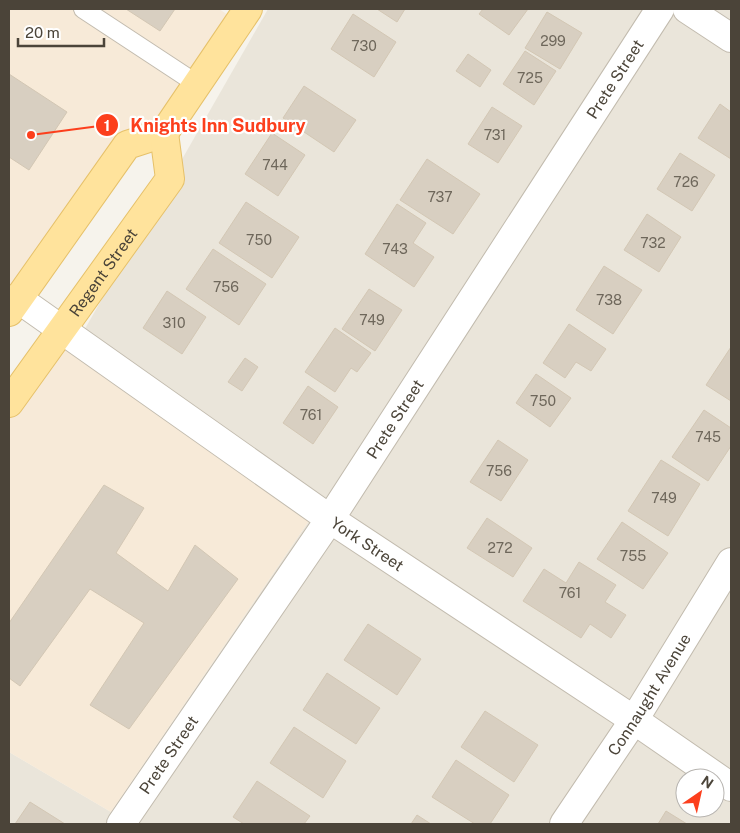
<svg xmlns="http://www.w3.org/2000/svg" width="740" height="833" viewBox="0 0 740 833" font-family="'Public Sans',sans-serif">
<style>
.residential{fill:#eae5da}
.commercial{fill:#f7ead8}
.building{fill:#d8cfc1;stroke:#d3c7b4}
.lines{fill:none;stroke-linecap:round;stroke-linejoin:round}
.service-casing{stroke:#c2bbae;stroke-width:20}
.minor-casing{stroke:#c2bbae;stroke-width:30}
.tertiary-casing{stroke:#c2bbae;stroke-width:30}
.primary-casing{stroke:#e6c16a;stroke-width:30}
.service{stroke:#fff;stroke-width:18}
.minor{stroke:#fff;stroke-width:28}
.tertiary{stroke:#fff;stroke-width:28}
.primary{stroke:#ffe39c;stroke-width:28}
.labels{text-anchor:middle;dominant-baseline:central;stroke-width:4.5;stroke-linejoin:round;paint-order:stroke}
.number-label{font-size:14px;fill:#6e675b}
.street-label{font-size:16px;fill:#4b4439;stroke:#fff}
.leader{fill:none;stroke:#fc3f1d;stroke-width:2}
.callout-dot{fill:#fc3f1d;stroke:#fff;stroke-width:2}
.mark-label{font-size:15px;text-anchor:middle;font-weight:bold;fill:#fff}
.callout-label{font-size:18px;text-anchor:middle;font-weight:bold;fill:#fc3f1d;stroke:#fff;stroke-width:4.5;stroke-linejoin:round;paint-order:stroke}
</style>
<rect width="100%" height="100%" fill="#f6f3ec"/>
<!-- residential -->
<g class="residential">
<polygon points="268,9 731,9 731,788 78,341"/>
<polygon points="317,509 714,778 685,778 685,808 715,808 715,778 731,789 731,824 9,824 9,752 111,812"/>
</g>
<!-- commercial -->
<g class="commercial">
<polygon points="9,9 219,9 237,21 163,131 126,143 9,289"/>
<polygon points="62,329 317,509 111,812 9,752 9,389"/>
</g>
<!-- building -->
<g class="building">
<polygon points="126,9 175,9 160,31"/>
<polygon points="377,9 405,9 397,22"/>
<polygon points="483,9 528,9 509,35 479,14"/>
<polygon points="547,12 582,33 560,69 525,48"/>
<polygon points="353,14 396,42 374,77 331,49"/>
<polygon points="525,51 556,71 534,105 503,84"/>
<polygon points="468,54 491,70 480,87 456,71"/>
<polygon points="9,74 67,112 29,170 9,157"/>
<polygon points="304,86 356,120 334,152 283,118"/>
<polygon points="720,104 731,112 731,159 698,138"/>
<polygon points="492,107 522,126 498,163 468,144"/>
<polygon points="272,133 305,155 278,196 245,174"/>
<polygon points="680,153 715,175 692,211 657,189"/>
<polygon points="427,159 480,194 453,234 400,200"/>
<polygon points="246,202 299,237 272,278 219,243"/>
<polygon points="397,204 426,223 413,243 434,257 414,287 365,254"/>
<polygon points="647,214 681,237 659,272 624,250"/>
<polygon points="213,249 266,284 239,325 186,289"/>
<polygon points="604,266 642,290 613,334 576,310"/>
<polygon points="369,289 402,310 375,351 342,329"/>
<polygon points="167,291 206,317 182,354 143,328"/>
<polygon points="569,324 606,349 591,371 576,362 565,378 543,363"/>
<polygon points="335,328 371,353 357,372 351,368 335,392 305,372"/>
<polygon points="731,347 731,401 706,385"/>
<polygon points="245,358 258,367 242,391 228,382"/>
<polygon points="536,374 571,398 550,427 516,403"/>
<polygon points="308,386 338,407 313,444 283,423"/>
<polygon points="704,410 731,428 731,446 708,481 672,457"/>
<polygon points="498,440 528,460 501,501 470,482"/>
<polygon points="661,460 700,484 668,536 628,511"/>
<polygon points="104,485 144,508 116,553 168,591 195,545 238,579 129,729 90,705 144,623 90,589 20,686 9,678 9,623"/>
<polygon points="487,518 532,548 513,577 467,548"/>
<polygon points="622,522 668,553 643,589 597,559"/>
<polygon points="579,562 616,585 605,602 626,615 611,638 590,624 581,638 523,601 544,569 566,583"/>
<polygon points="368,624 421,659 397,695 344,660"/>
<polygon points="327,673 380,708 356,744 303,710"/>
<polygon points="485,711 538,745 514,782 461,747"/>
<polygon points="294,727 346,761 323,798 270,763"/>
<polygon points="456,760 509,795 490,824 475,824 432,797"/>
<polygon points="257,781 310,816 304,824 244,824 233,817"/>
<polygon points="30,802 65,824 15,824"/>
<polygon points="666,811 687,824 658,824"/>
<polygon points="417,815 431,824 411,824"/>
</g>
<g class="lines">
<defs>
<polyline id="service" points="83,9 197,84"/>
<g id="minor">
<path id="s1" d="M121,824L330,519L660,9"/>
<path id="s2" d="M564,824L634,720L731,562"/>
</g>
<g id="tertiary">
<polyline points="687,9 731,38"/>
<path id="s3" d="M17,298L330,519L634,720L731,787"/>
</g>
<g id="primary">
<polyline points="9,312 127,145 164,133 248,9"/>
<path id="s4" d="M9,403L170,179L164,133"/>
</g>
</defs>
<!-- service casing -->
<use href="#service" class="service-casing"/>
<!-- minor casing -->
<use href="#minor" class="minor-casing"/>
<!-- tertiary casing -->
<use href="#tertiary" class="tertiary-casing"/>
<!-- primary casing -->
<use href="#primary" class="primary-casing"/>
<!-- service -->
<use href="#service" class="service"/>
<!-- minor -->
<use href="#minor" class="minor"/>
<!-- tertiary -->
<use href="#tertiary" class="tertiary"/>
<!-- primary -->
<use href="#primary" class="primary"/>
</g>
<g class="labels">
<!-- number labels -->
<g class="number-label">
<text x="553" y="41">299</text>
<text x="364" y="46">730</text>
<text x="530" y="78">725</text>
<text x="495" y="135">731</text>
<text x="275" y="165">744</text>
<text x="686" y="182">726</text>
<text x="440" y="197">737</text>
<text x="259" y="240">750</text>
<text x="653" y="243">732</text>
<text x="395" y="249">743</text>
<text x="226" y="287">756</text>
<text x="609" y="300">738</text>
<text x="372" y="320">749</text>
<text x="174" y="323">310</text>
<text x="543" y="401">750</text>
<text x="311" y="415">761</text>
<text x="708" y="437">745</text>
<text x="499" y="471">756</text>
<text x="664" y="498">749</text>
<text x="500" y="548">272</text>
<text x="633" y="556">755</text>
<text x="570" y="593">761</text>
</g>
<!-- street labels -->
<g class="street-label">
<text stroke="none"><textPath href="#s1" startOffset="894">Prete Street</textPath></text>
<text stroke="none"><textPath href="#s4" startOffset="161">Regent Street</textPath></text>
<text stroke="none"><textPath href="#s1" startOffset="489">Prete Street</textPath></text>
<text stroke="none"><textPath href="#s3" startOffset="428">York Street</textPath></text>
<text stroke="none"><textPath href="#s2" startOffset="155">Connaught Avenue</textPath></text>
<text stroke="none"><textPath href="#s1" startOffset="84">Prete Street</textPath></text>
</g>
</g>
<!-- callouts -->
<path class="leader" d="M31 135L107 125"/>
<g class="callout-dot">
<circle cx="31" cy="135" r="5"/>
<circle cx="107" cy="125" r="12"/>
</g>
<g class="mark-label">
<text x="107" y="131">1</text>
</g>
<g class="callout-label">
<text x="218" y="132">Knights Inn Sudbury</text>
</g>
<!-- border -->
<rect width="740" height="833" fill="none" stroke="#4b4439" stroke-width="20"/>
<!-- north arrow -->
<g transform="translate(700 793) rotate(34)"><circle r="24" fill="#ffffff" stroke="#b7b4b0"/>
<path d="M0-4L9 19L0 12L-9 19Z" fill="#fc3f1d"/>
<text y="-8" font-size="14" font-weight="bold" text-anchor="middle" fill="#4b4439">N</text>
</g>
<!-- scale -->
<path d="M18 38v8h86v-8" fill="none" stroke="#4b4439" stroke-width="2.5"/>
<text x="25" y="38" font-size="15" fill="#4b4439" stroke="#ffffff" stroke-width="4" paint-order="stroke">20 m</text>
</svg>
